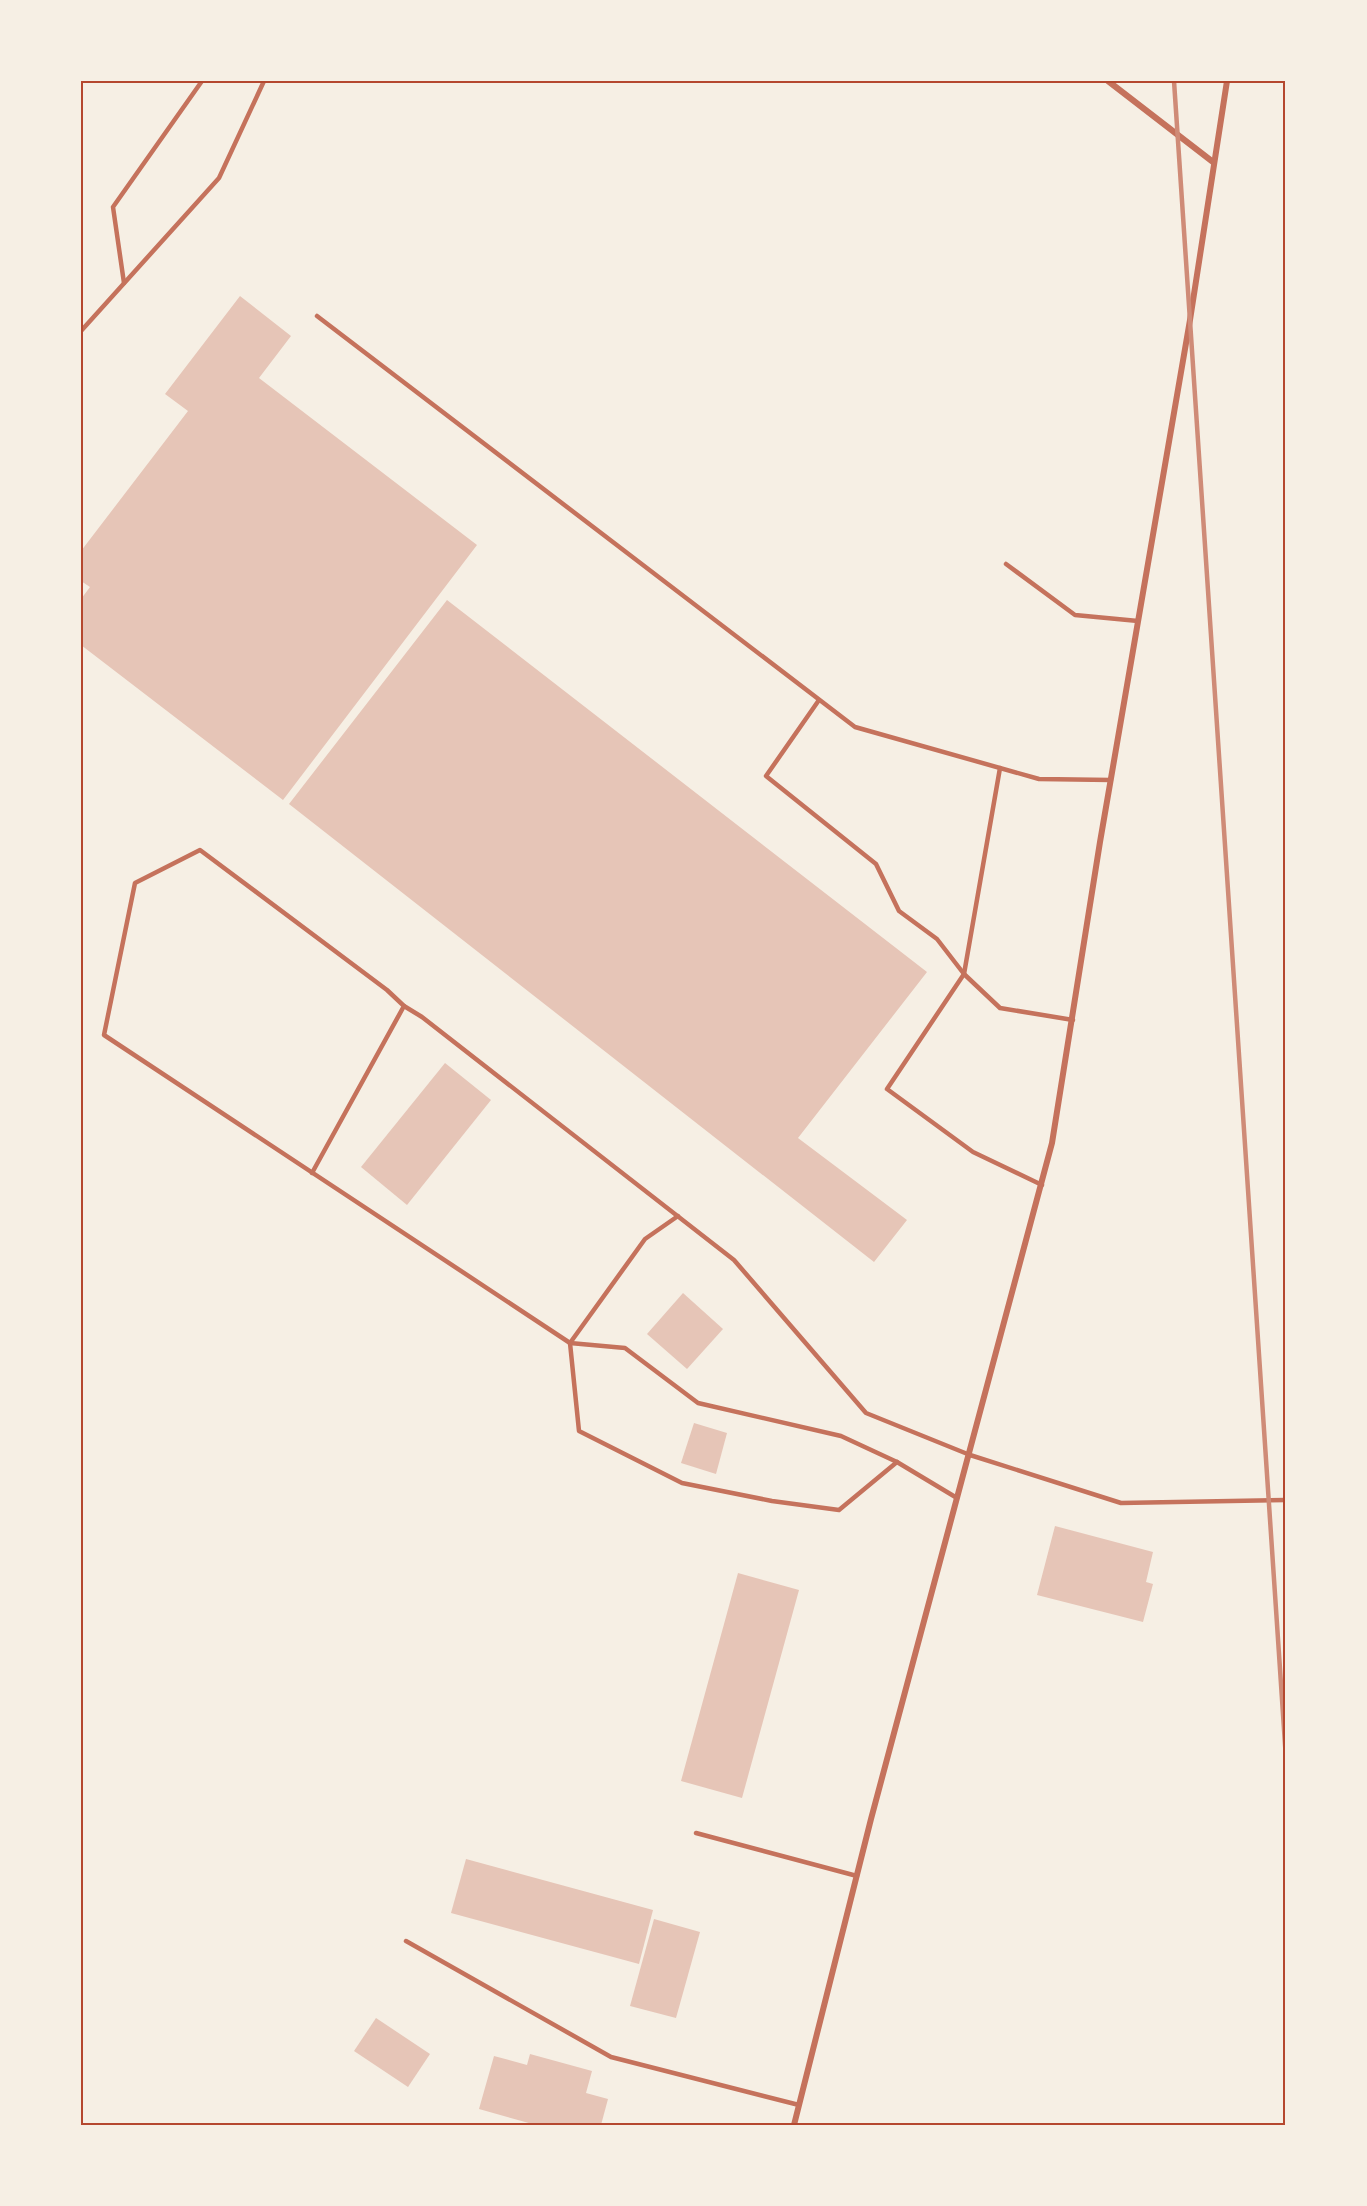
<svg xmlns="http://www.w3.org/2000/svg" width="1367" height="2206" viewBox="0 0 1367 2206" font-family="'Archivo Narrow',sans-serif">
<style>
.building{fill:#e6c5b7}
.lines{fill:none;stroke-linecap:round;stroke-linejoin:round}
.service{stroke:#c5725c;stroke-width:4.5}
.minor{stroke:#c5725c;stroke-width:6}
.rail{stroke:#cf8b77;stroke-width:4.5}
.neatline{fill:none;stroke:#b5482f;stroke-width:2}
</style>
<rect width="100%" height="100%" fill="#f6efe4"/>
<!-- building -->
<g class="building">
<polygon points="240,296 291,336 259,378 477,545 283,800 81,645 81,599 90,587 81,581 81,551 188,411 165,394"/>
<polygon points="447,600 927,972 798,1138 907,1220 874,1262 289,804"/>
<polygon points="445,1063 491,1100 407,1205 361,1167"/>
<polygon points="683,1293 723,1329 687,1369 647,1334"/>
<polygon points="694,1423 727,1433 716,1474 681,1463"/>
<polygon points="1055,1526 1153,1552 1146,1582 1153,1584 1143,1622 1037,1595"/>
<polygon points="738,1573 799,1590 742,1798 681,1781"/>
<polygon points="466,1859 653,1910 639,1964 451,1913"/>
<polygon points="654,1919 700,1932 676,2018 630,2006"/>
<polygon points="376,2018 430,2054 408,2087 354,2051"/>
<polygon points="530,2054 592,2071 586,2093 608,2099 601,2125 536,2125 479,2109 494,2056 527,2065"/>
</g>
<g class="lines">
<!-- service -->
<g class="service">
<polyline points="124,283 113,207 202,81"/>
<polyline points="317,316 855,727 1039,779 1111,780"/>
<polyline points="81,331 219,178 264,81"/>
<polyline points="1006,564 1075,615 1138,621"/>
<polyline points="819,700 766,776 876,864 899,911 937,939 964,974 1000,1008 1073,1020"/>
<polyline points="1000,768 964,974 887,1089 973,1152 1042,1185"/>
<polyline points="312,1173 404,1006"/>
<polyline points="678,1216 645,1239 570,1343 579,1431 682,1483 772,1501 839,1510 897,1462"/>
<polyline points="957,1498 897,1462 841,1436 698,1403 625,1348 570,1343 104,1035 135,883 200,850 387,990 404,1006 422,1017 734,1260 866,1413 970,1455 1121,1503 1286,1500"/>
<polyline points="696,1833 857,1876"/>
<polyline points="406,1941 611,2057 799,2105"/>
</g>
<!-- minor -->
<g class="minor">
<polyline points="1108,81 1213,162"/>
<polyline points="794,2125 871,1819 1052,1143 1100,842 1190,320 1227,81"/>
</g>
<!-- rail -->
<polyline class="rail" points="1174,81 1286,1759"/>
</g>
<!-- border -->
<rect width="1367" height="2206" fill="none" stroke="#f6efe4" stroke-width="165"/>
<rect x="82" y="82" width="1202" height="2042" class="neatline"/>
</svg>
